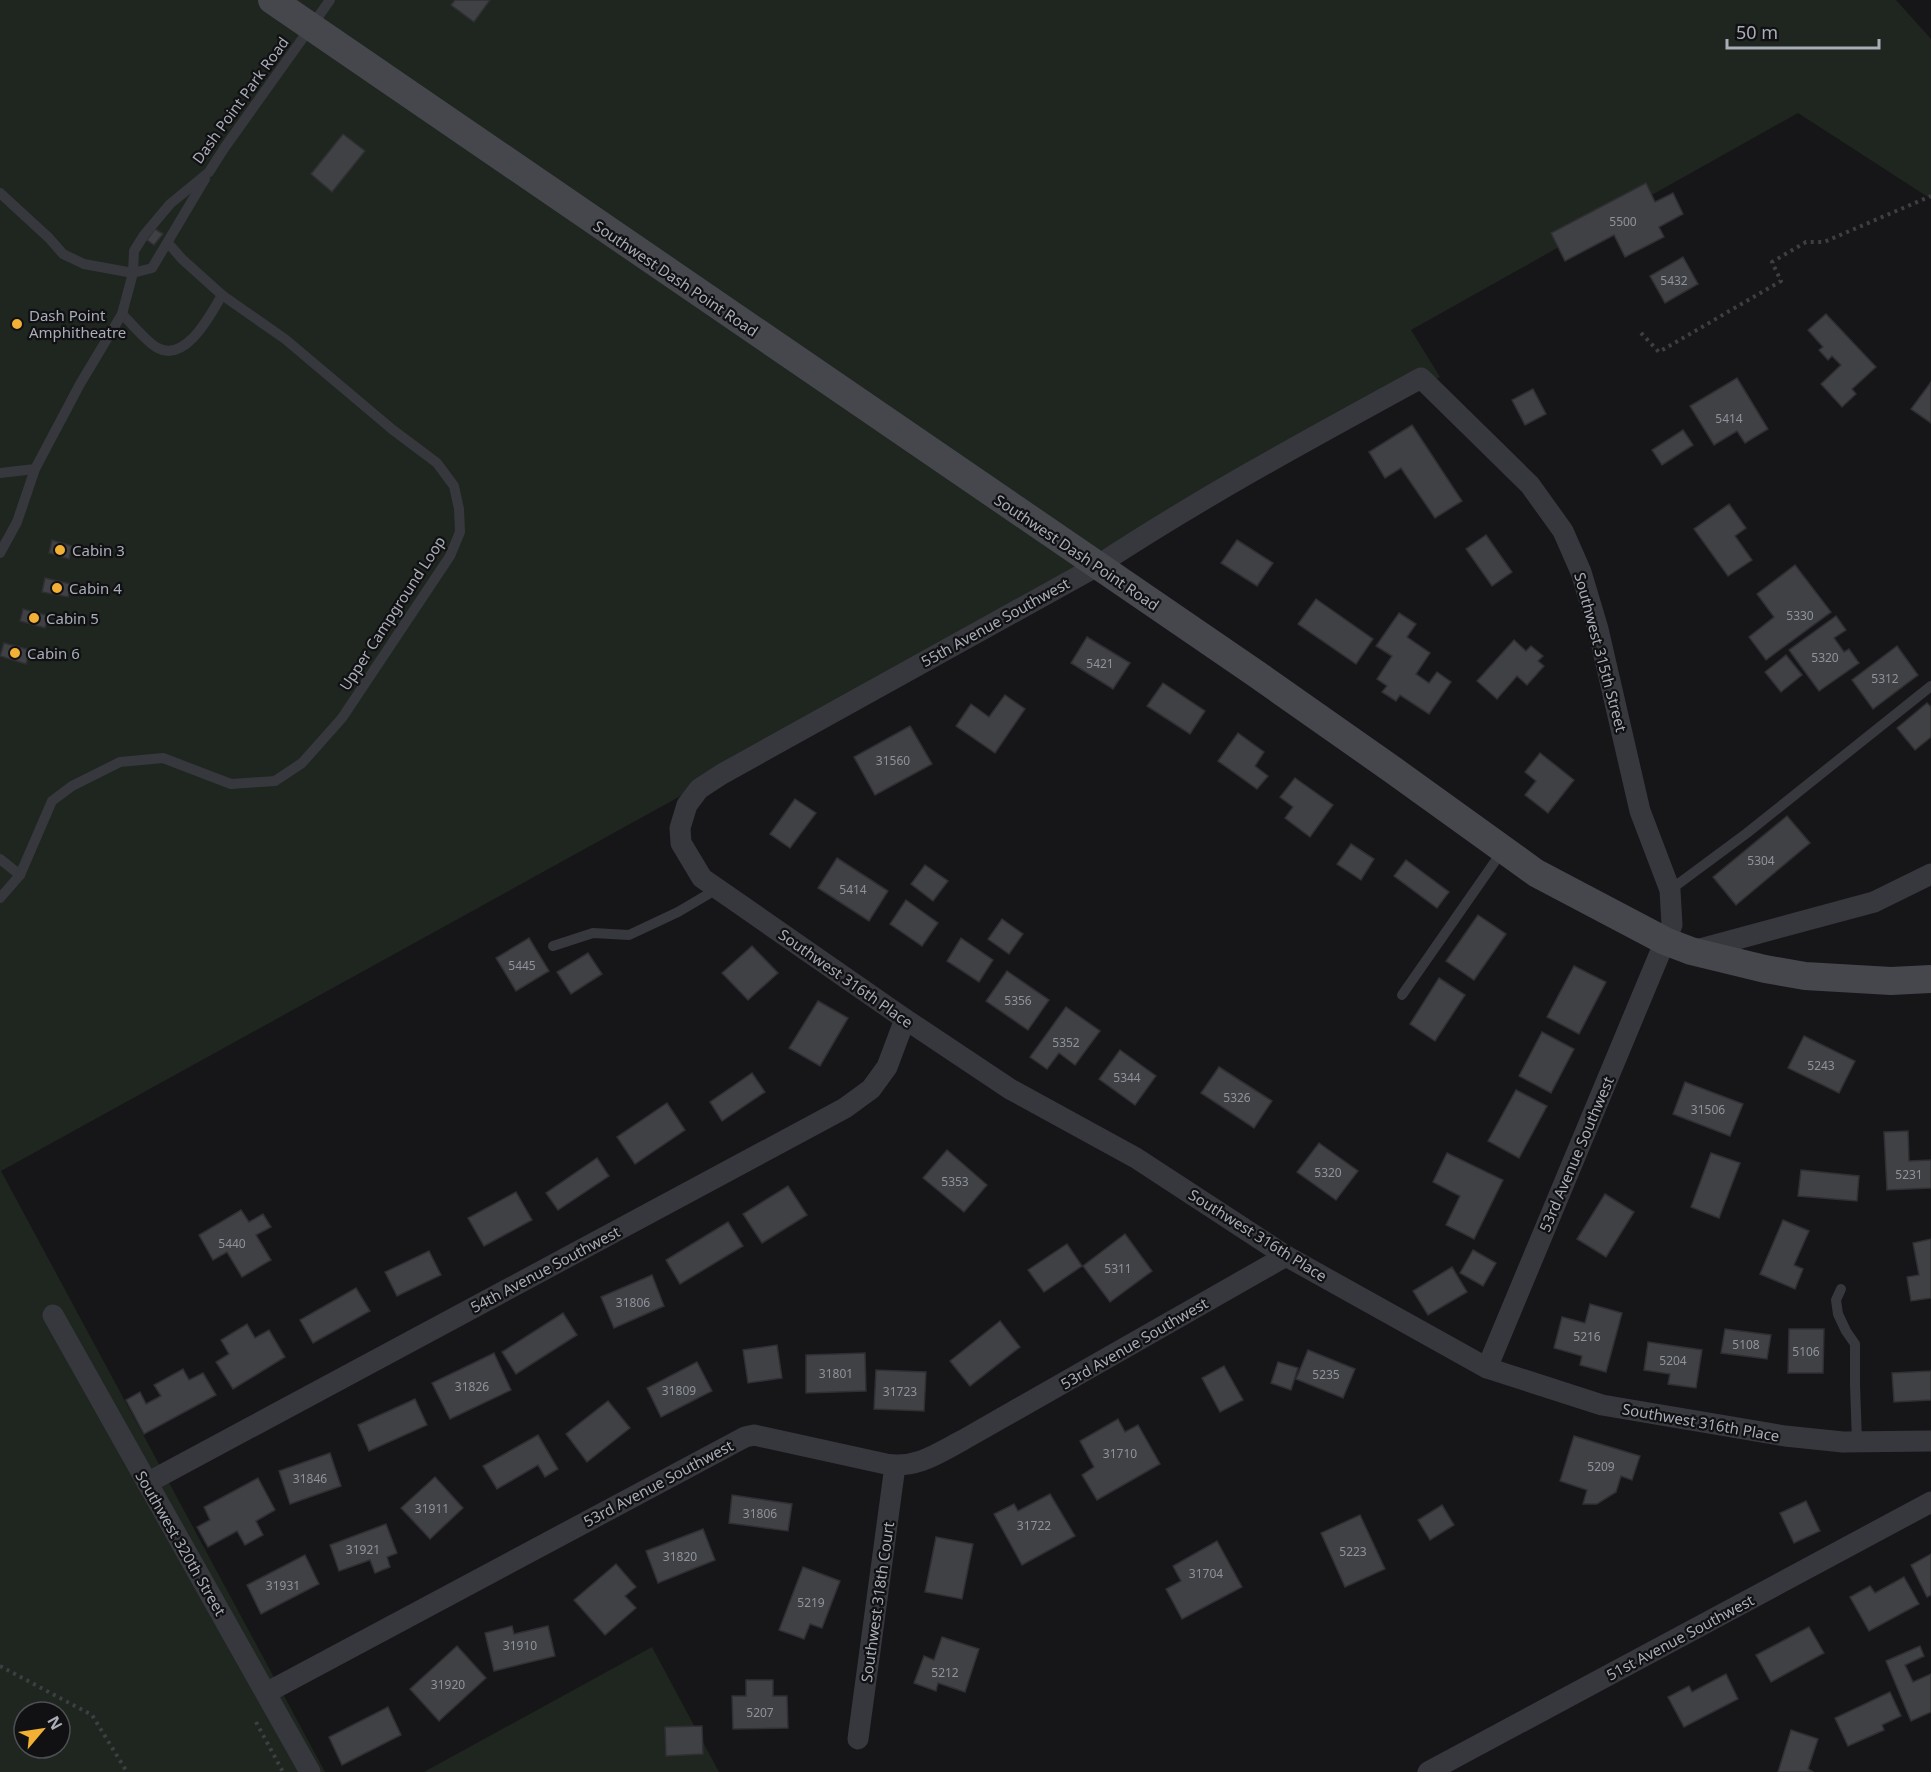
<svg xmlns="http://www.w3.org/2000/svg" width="1931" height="1772" viewBox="0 0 1931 1772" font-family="'Noto Sans',sans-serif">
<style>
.green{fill:#1e261f;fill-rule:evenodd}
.building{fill:#404145;stroke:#303034;stroke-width:1.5}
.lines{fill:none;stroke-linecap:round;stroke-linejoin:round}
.path{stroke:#3d3f44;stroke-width:4;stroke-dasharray:3 4.5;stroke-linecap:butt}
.lane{stroke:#37383d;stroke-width:10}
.street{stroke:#37383d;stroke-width:21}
.secondary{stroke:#45474d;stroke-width:28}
.poi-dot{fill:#f2b134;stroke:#111113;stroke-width:2}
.labels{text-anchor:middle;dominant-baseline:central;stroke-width:4.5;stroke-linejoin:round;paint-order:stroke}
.number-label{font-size:12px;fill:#8e929b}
.street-label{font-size:15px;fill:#a8adb8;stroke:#111113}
.poi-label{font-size:15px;fill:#a8adb8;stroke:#111113;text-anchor:start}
</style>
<rect width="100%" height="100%" fill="#161618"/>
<!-- green -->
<g class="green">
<path d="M0,0H1896L1931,39V199L1798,113L1411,330L1440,377L1,1171L325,1772H0ZM24,1712H60V1748H24Z"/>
<polygon points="652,1647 719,1772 424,1772"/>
</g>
<!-- building -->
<g class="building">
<polygon points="455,0 490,0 474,22 451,5"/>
<polygon points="343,134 365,151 332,192 311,174"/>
<polygon points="1646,183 1655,202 1673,193 1683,214 1659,227 1664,237 1625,257 1614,235 1565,261 1551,233"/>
<polygon points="155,229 163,234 154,245 147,240"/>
<polygon points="1683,257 1698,284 1665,303 1650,276"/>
<polygon points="1826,314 1876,367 1852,389 1856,394 1842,407 1821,384 1841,365 1832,356 1828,360 1819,350 1823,347 1808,330"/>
<polygon points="1737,378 1768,429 1745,443 1737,431 1714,445 1690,406"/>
<polygon points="1931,382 1931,423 1911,409"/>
<polygon points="1533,389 1546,414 1525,425 1512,400"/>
<polygon points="1412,425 1462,501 1435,518 1401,468 1385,478 1369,452"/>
<polygon points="1683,430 1693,445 1662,465 1652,450"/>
<polygon points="1729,504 1746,528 1735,536 1752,560 1728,576 1694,529"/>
<polygon points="1486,535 1512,572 1492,586 1466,549"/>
<polygon points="52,540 72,546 69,559 49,553"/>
<polygon points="1237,540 1273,563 1257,586 1221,563"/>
<polygon points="1795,565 1831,612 1766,660 1749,637 1774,617 1757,594"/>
<polygon points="45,578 71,584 68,597 42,592"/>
<polygon points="1316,599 1373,639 1356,664 1298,624"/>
<polygon points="23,609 49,616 45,628 20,621"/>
<polygon points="1399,613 1416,624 1407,637 1430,653 1416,674 1429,683 1437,672 1451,682 1429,714 1400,695 1396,701 1382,692 1387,686 1377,679 1392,656 1376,646"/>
<polygon points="1836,616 1846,630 1834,638 1844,652 1849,649 1859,663 1819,691 1789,650"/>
<polygon points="1087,637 1130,663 1113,689 1071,663"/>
<polygon points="1514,640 1526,651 1531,646 1543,656 1538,661 1544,666 1527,685 1517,676 1497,699 1477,681"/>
<polygon points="4,643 30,650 26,664 0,656"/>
<polygon points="1897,646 1918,675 1873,709 1852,680"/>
<polygon points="1786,655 1802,675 1781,692 1765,672"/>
<polygon points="1163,683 1205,711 1190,734 1147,706"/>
<polygon points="1005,695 1025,709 995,753 956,726 971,704 989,717"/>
<polygon points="1927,703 1931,707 1931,737 1915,750 1897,728"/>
<polygon points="910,726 932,764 875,795 854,757"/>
<polygon points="1238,733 1264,752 1255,766 1268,776 1257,789 1218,761"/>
<polygon points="1540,753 1574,780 1548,813 1525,795 1536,781 1525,772"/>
<polygon points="1295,778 1333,805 1310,837 1285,818 1293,807 1280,797"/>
<polygon points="795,799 816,813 790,848 770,834"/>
<polygon points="1787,816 1810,843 1736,905 1713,877"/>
<polygon points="1351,844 1374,859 1361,880 1337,864"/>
<polygon points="837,858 888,891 869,921 818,888"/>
<polygon points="1406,860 1449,892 1437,908 1394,876"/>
<polygon points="925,865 948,881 933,901 911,884"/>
<polygon points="906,900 938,923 922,946 890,924"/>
<polygon points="1478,915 1506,934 1474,980 1446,961"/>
<polygon points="1002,919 1023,934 1009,954 988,939"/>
<polygon points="529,938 549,971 516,991 496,958"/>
<polygon points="961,938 993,960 979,982 947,961"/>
<polygon points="752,946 778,973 748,1000 722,973"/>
<polygon points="588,953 602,974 571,994 557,972"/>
<polygon points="1574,966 1606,982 1579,1034 1547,1017"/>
<polygon points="1007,971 1049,1000 1028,1030 986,1001"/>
<polygon points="1439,978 1465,995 1435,1041 1410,1024"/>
<polygon points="818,1001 848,1018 820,1066 789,1048"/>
<polygon points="1066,1007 1100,1031 1075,1065 1059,1053 1047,1069 1030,1057"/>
<polygon points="1542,1032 1574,1049 1551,1093 1519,1076"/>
<polygon points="1804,1036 1855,1061 1839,1093 1788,1068"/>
<polygon points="1120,1050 1156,1076 1135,1105 1099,1079"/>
<polygon points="1219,1067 1272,1101 1254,1128 1201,1093"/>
<polygon points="752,1073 765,1092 722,1121 710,1102"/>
<polygon points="1685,1082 1743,1104 1730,1136 1673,1114"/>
<polygon points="1516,1090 1547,1106 1519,1158 1488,1141"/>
<polygon points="667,1103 685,1130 635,1164 617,1137"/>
<polygon points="1908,1131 1909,1161 1931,1160 1931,1188 1887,1190 1884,1132"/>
<polygon points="1319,1143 1358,1171 1336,1200 1297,1172"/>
<polygon points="947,1150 987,1185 964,1212 923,1178"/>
<polygon points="1447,1153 1503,1180 1474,1239 1446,1225 1460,1196 1433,1182"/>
<polygon points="1711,1153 1740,1163 1719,1218 1691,1207"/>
<polygon points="597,1158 609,1176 558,1210 546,1193"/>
<polygon points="1801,1170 1859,1176 1857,1201 1798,1196"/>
<polygon points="788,1186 807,1215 762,1243 743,1214"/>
<polygon points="516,1192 532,1220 484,1246 468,1218"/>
<polygon points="1605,1194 1634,1212 1606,1257 1577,1239"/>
<polygon points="241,1210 249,1222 263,1214 271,1227 256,1235 271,1260 242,1277 227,1252 213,1260 199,1235"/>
<polygon points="1783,1220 1809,1231 1794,1265 1803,1269 1795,1289 1760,1274"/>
<polygon points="728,1222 743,1246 680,1284 666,1260"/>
<polygon points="1125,1234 1152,1271 1110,1302 1083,1266"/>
<polygon points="1931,1239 1931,1298 1911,1301 1907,1277 1919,1275 1913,1243"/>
<polygon points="1067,1244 1082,1266 1044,1292 1028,1270"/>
<polygon points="1473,1250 1496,1263 1483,1286 1460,1273"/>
<polygon points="429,1251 441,1275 397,1296 385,1272"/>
<polygon points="1452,1267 1467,1292 1428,1315 1413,1291"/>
<polygon points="652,1275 664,1306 614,1328 601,1297"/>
<polygon points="356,1288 370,1311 313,1343 300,1320"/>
<polygon points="1590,1304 1622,1313 1606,1372 1580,1365 1582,1356 1554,1348 1562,1317 1585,1323"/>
<polygon points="563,1313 577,1335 516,1374 502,1352"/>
<polygon points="1000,1321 1020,1347 970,1386 950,1361"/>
<polygon points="247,1324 255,1338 269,1330 285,1357 233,1389 216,1362 229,1354 221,1340"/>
<polygon points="1725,1329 1771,1335 1767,1359 1721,1353"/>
<polygon points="1789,1329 1824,1329 1823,1373 1788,1373"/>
<polygon points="1648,1342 1702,1350 1696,1388 1668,1384 1670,1374 1644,1370"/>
<polygon points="777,1345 782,1378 748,1383 743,1350"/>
<polygon points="1308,1350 1355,1369 1343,1398 1296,1379"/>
<polygon points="494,1353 511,1390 450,1419 432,1383"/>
<polygon points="865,1353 866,1391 806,1393 806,1355"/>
<polygon points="697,1362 712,1391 661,1417 647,1388"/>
<polygon points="1278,1362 1298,1368 1291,1390 1271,1383"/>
<polygon points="1224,1366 1243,1400 1220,1412 1202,1378"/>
<polygon points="183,1369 189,1380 203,1373 216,1395 144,1434 126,1400 140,1392 146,1404 161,1396 154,1385"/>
<polygon points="876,1370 926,1372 924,1411 874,1409"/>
<polygon points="1931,1371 1931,1400 1894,1402 1892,1373"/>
<polygon points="415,1399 427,1425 369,1451 358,1425"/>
<polygon points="608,1401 630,1428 587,1462 566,1434"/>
<polygon points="1118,1419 1125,1432 1138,1425 1160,1464 1097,1500 1082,1475 1094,1467 1080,1441"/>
<polygon points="538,1435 558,1469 545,1477 538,1465 497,1489 483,1466"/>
<polygon points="1574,1436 1640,1456 1632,1480 1621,1476 1616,1492 1597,1504 1583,1504 1587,1490 1560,1481"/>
<polygon points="330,1453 341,1486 290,1504 279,1471"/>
<polygon points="435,1477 463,1508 430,1539 401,1508"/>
<polygon points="258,1478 275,1510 256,1521 263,1535 245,1545 237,1531 208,1547 197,1527 210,1520 204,1507"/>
<polygon points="1050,1494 1075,1536 1022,1565 994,1514 1014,1504 1018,1511"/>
<polygon points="732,1495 792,1504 788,1531 729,1523"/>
<polygon points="1806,1501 1820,1531 1794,1543 1780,1513"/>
<polygon points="1442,1505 1454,1525 1430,1540 1418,1520"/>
<polygon points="1360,1515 1385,1569 1345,1587 1321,1533"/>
<polygon points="386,1524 397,1553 387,1557 390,1567 375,1573 370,1560 339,1571 330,1545"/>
<polygon points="703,1529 715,1560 658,1583 646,1551"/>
<polygon points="936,1537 973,1544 962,1599 925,1592"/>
<polygon points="1217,1541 1242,1587 1182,1619 1166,1589 1181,1581 1173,1566"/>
<polygon points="1931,1554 1931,1595 1927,1597 1911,1565"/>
<polygon points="305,1555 319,1584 261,1614 247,1585"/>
<polygon points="616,1564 636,1587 625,1596 636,1608 605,1635 574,1600"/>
<polygon points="803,1567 840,1581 822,1628 810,1624 804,1639 779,1630"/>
<polygon points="1904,1577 1919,1604 1869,1631 1850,1597 1870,1586 1875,1593"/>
<polygon points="512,1626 514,1634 548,1626 555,1656 494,1671 485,1633"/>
<polygon points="1809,1627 1824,1653 1771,1682 1756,1655"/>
<polygon points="942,1637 979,1649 965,1692 938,1683 936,1691 914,1683 924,1656 934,1660"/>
<polygon points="457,1646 486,1678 439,1721 410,1689"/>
<polygon points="1920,1646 1924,1656 1905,1665 1913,1682 1931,1674 1931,1712 1911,1721 1886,1661"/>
<polygon points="1726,1674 1738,1699 1684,1727 1668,1697 1689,1686 1692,1692"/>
<polygon points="746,1680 773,1680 773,1696 787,1696 788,1728 733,1729 732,1696 746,1696"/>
<polygon points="1890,1692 1901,1716 1882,1725 1884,1730 1848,1746 1835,1718"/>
<polygon points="388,1707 401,1735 342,1765 329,1737"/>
<polygon points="702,1726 703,1754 666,1756 665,1727"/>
<polygon points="1791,1730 1818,1739 1808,1769 1813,1772 1778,1772"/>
</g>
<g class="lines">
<!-- path -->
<g class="path">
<polyline points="1641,333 1659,352 1781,281 1772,262 1806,242 1824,242 1931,196"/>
<polyline points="0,1666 92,1715 127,1772"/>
<polyline points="256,1722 283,1772"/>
</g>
<!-- lane -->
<g class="lane">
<polyline points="0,193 49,238 63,254 84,264 133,273 152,268 205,179"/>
<path d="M122,314C131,323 146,341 156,347C185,365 211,314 222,295"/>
<polyline points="0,473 35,469"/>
<polyline points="0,553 17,522 35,469 80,384 122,314 133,273 134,251 144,235 170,204 209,172 225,147 330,0"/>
<polyline points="0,859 20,875"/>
<polyline points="1670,890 1747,833 1931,686"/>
<polyline points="0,898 20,875 52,801 72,786 120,762 163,758 231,784 275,781 302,763 342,718 450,556 460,532 459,509 454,486 437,463 393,430 285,339 222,295 182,259 168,243"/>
<polyline points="553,946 593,933 629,935 678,912 717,889"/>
<polyline points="1402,995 1503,850"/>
<polyline points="1841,1289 1836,1300 1838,1314 1846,1331 1855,1344 1855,1385 1857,1442"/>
</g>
<!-- street -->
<g class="street">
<polyline points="1693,951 1874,902 1931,874"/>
<polyline points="53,1315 310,1772"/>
<path d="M1487,1368L1665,941L1672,925L1670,890L1640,811L1598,629L1581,572L1563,531L1530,485L1421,378C1311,438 1202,497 1097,566L722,774L699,789L687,805L680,828L681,843L702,878L905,1019L1010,1089L1136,1158L1286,1256L1487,1368L1602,1405L1785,1436L1843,1442L1931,1441"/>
<polyline points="147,1483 845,1108 871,1089 887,1067 905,1019"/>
<path d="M266,1693L745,1437L754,1435L886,1464C916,1469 937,1454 963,1440L1286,1256"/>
<polyline points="858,1739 895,1466"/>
<polyline points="1428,1772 1931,1502"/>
</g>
<!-- secondary -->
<polyline class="secondary" points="272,0 1255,673 1393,770 1536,873 1665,941 1691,951 1765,969 1805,976 1891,981 1931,979"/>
</g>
<!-- markers -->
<g class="poi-dot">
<circle cx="17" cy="324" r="6"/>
<circle cx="60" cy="550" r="6"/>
<circle cx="57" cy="588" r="6"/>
<circle cx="34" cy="618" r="6"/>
<circle cx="15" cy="653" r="6"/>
</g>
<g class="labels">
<!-- number labels -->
<g class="number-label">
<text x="1623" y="221">5500</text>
<text x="1674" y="280">5432</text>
<text x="1729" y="418">5414</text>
<text x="1800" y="615">5330</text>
<text x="1825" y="657">5320</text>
<text x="1100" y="663">5421</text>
<text x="1885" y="678">5312</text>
<text x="893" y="760">31560</text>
<text x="1761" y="860">5304</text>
<text x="853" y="889">5414</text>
<text x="522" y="965">5445</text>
<text x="1018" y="1000">5356</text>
<text x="1066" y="1042">5352</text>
<text x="1821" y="1065">5243</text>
<text x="1127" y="1077">5344</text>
<text x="1237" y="1097">5326</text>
<text x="1708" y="1109">31506</text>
<text x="1328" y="1172">5320</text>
<text x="1909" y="1174">5231</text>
<text x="955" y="1181">5353</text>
<text x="232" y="1243">5440</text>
<text x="1118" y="1268">5311</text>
<text x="633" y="1302">31806</text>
<text x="1587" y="1336">5216</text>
<text x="1746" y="1344">5108</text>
<text x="1806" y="1351">5106</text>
<text x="1673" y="1360">5204</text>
<text x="836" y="1373">31801</text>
<text x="1326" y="1374">5235</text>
<text x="472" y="1386">31826</text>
<text x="679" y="1390">31809</text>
<text x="900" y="1391">31723</text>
<text x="1120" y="1453">31710</text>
<text x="1601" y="1466">5209</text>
<text x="310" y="1478">31846</text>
<text x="432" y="1508">31911</text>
<text x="760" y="1513">31806</text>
<text x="1034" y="1525">31722</text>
<text x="363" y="1549">31921</text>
<text x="1353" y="1551">5223</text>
<text x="680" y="1556">31820</text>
<text x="1206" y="1573">31704</text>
<text x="283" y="1585">31931</text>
<text x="811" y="1602">5219</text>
<text x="520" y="1645">31910</text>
<text x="945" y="1672">5212</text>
<text x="448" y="1684">31920</text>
<text x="760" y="1712">5207</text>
</g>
<!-- street labels -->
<g class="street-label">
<text transform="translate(240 100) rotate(-54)">Dash Point Park Road</text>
<text transform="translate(676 278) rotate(34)">Southwest Dash Point Road</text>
<text transform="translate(1077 552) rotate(34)">Southwest Dash Point Road</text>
<text transform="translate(392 613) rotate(-57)">Upper Campground Loop</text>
<text transform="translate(995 622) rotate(-29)">55th Avenue Southwest</text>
<text transform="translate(1601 652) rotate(75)">Southwest 315th Street</text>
<text transform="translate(846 978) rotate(35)">Southwest 316th Place</text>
<text transform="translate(1576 1154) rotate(-67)">53rd Avenue Southwest</text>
<text transform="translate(1258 1235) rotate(32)">Southwest 316th Place</text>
<text transform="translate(545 1269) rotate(-28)">54th Avenue Southwest</text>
<text transform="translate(1134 1343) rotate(-30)">53rd Avenue Southwest</text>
<text transform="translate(1701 1422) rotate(10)">Southwest 316th Place</text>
<text transform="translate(658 1483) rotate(-28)">53rd Avenue Southwest</text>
<text transform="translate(181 1543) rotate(60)">Southwest 320th Street</text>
<text transform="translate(877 1602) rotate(-82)">Southwest 318th Court</text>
<text transform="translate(1680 1637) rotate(-28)">51st Avenue Southwest</text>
</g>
<!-- poi labels -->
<g class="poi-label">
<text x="29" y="315">Dash Point<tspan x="29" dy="17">Amphitheatre</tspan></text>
<text x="72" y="550">Cabin 3</text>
<text x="69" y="588">Cabin 4</text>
<text x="46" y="618">Cabin 5</text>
<text x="27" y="653">Cabin 6</text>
</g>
</g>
<!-- north arrow -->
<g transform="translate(42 1730) rotate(61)"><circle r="28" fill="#111113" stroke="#4d4f55" stroke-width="1.5"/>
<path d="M0-4.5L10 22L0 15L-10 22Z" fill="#f2b134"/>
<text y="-9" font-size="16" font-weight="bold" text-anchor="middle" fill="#a8adb8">N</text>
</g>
<!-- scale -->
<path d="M1727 39v9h152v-9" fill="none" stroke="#a8adb8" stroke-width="3"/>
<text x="1736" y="39" font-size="18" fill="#a8adb8" stroke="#111113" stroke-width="4.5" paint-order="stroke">50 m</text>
</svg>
